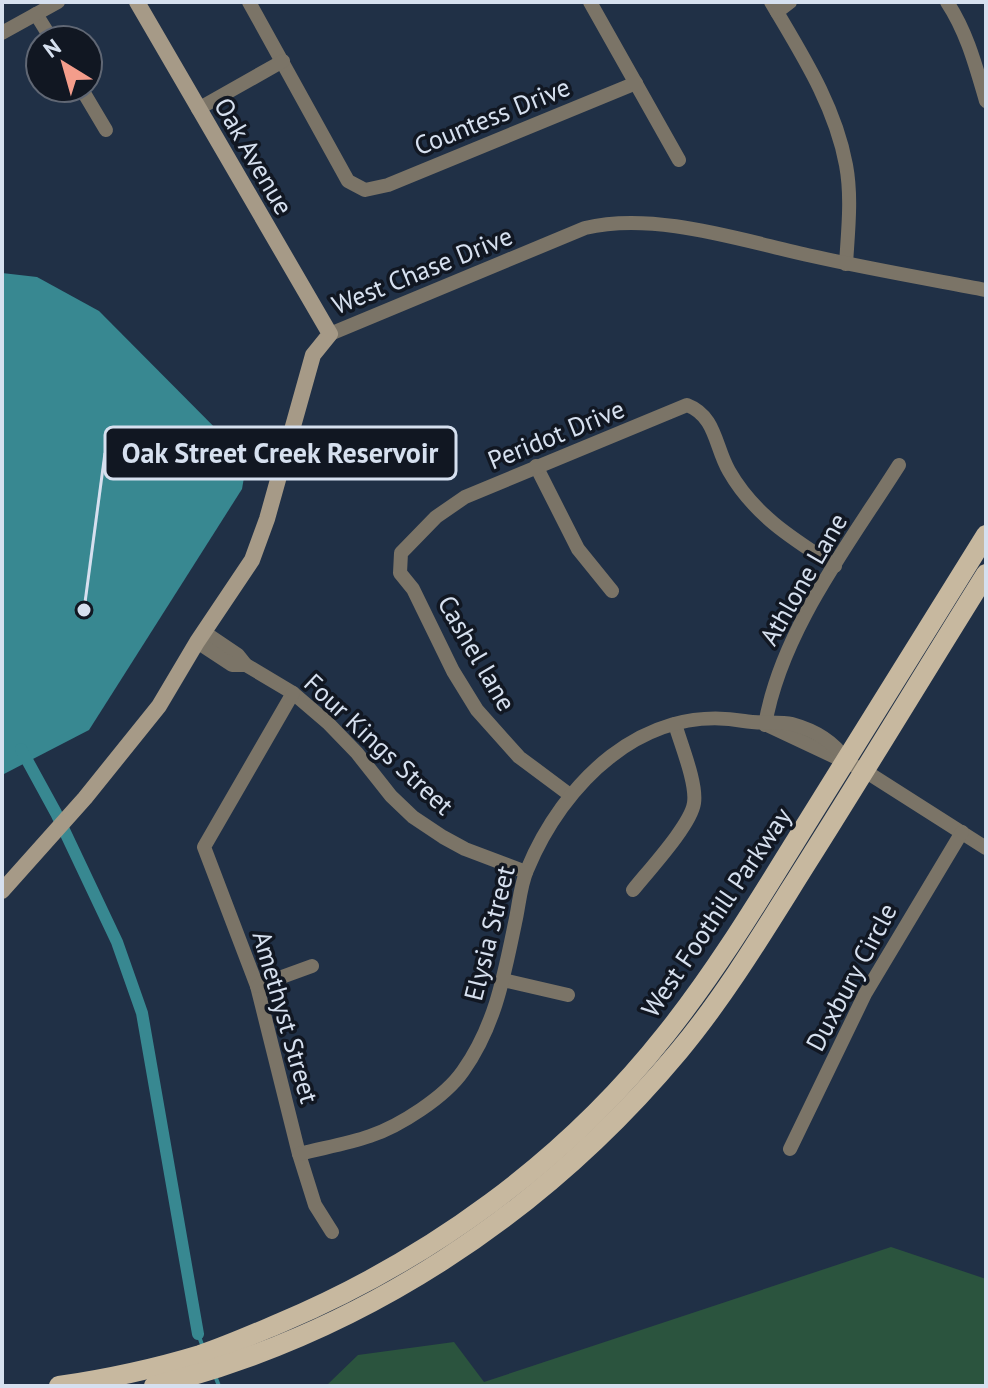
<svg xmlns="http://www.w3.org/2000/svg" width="988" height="1388" viewBox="0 0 988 1388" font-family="'PT Sans',sans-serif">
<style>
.green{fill:#2b543e}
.water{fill:#388891}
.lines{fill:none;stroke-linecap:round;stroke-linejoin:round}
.stream{stroke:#388891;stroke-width:4}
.canal{stroke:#388891;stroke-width:12}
.street{stroke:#7b7467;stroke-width:14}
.secondary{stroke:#a69a87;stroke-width:16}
.primary{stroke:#c7b89f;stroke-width:20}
.labels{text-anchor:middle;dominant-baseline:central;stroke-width:7;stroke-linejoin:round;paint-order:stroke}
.street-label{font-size:26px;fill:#d6e0ef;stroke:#111722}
.leader{fill:none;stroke:#d6e0ef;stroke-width:3}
.callout-dot{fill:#d6e0ef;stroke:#111722;stroke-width:3}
.callout{fill:#111722;stroke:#d6e0ef;stroke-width:3}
.callout-label{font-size:28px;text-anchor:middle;font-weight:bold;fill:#d6e0ef}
</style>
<rect width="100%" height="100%" fill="#203046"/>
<!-- green -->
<polygon class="green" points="891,1247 986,1279 986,1386 322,1386 328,1384 358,1355 454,1342 484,1382"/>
<!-- water -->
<polygon class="water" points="2,273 37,277 99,311 247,460 242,489 89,730 2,775"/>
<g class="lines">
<!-- stream -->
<g class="stream">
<polyline points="198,1334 203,1347"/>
<polyline points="214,1373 219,1386"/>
</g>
<!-- canal -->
<polyline class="canal" points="21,749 56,813 117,942 142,1013 198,1334"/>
<!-- street -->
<g class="street">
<polyline points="249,2 348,181 365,190 388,185 636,83"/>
<polyline points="590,2 679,160"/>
<path d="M771,2C801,53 835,105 846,165C852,197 848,231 846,264"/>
<path d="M947,2C967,32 976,67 986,101"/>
<polyline points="777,12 790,2"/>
<polyline points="36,14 52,40"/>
<polyline points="2,33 58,2"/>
<polyline points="81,88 106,130"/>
<polyline points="198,109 283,61"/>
<path d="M330,334L585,228C655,211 743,241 812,256C870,269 928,279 986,290"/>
<polyline points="536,466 578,549 612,591"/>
<polyline points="204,632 238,655 246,665 293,693 328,723 357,753 391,796 413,817 443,837 465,849 526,872"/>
<polyline points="197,642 232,665 246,665"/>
<polyline points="293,693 204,847 257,986 299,1154 315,1205 332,1232"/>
<path d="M765,725C781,631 849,544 899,465"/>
<polyline points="769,726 865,771 986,848"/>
<path d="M570,795L519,757L477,710L453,671L413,589L400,573L401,553L436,517L465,497L687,405C716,416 715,447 729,471C754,515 793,539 835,566"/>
<path d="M633,890C648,871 691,825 694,803C697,783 681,745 675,724"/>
<polyline points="503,980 568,995"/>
<polyline points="257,986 312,966"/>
<polyline points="790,1149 865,994 962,832"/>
<path d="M299,1154C322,1148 347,1144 370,1136C400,1126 445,1097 463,1071C495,1026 504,976 515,923C519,906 520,886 527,870C563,783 643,703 744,721C759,724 780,721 792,724C814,730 834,742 846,760"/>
</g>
<!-- secondary -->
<polyline class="secondary" points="2,891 85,798 159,706 197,642 252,560 267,519 313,355 330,334 137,2"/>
<!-- primary -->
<g class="primary">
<path d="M59,1386C106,1379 154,1369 200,1355C227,1346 254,1334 280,1323C429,1260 565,1162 666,1034C718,969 761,897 805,826C865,729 925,632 986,535"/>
<path d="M154,1386C361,1334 543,1214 679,1051C728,992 767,926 808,861C868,766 926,670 986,574"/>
</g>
</g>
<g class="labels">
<!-- street labels -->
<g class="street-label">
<text transform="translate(492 116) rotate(-22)">Countess Drive</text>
<text transform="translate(254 156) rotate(60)">Oak Avenue</text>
<text transform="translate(422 270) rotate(-22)">West Chase Drive</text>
<text transform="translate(556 434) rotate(-22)">Peridot Drive</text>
<text transform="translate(803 579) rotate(-60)">Athlone Lane</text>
<text transform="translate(477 653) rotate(60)">Cashel lane</text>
<text transform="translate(379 744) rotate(43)">Four Kings Street</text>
<text transform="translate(716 912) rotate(-56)">West Foothill Parkway</text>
<text transform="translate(489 933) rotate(-76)">Elysia Street</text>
<text transform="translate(851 977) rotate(-62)">Duxbury Circle</text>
<text transform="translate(286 1017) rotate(74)">Amethyst Street</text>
</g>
</g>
<!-- callouts -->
<path class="leader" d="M84 610L105 453"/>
<circle class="callout-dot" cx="84" cy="610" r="8"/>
<rect class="callout" x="105" y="427" width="351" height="52" rx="8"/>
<g class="callout-label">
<text x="280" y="463">Oak Street Creek Reservoir</text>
</g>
<!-- border -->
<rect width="988" height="1388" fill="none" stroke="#d6e0ef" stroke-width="8"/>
<!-- north arrow -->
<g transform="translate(64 64) rotate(323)"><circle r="38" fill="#111722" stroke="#606774" stroke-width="2"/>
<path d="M0-6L14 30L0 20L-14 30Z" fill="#f49d8b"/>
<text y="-12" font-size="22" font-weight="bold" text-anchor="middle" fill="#d6e0ef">N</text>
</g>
</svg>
